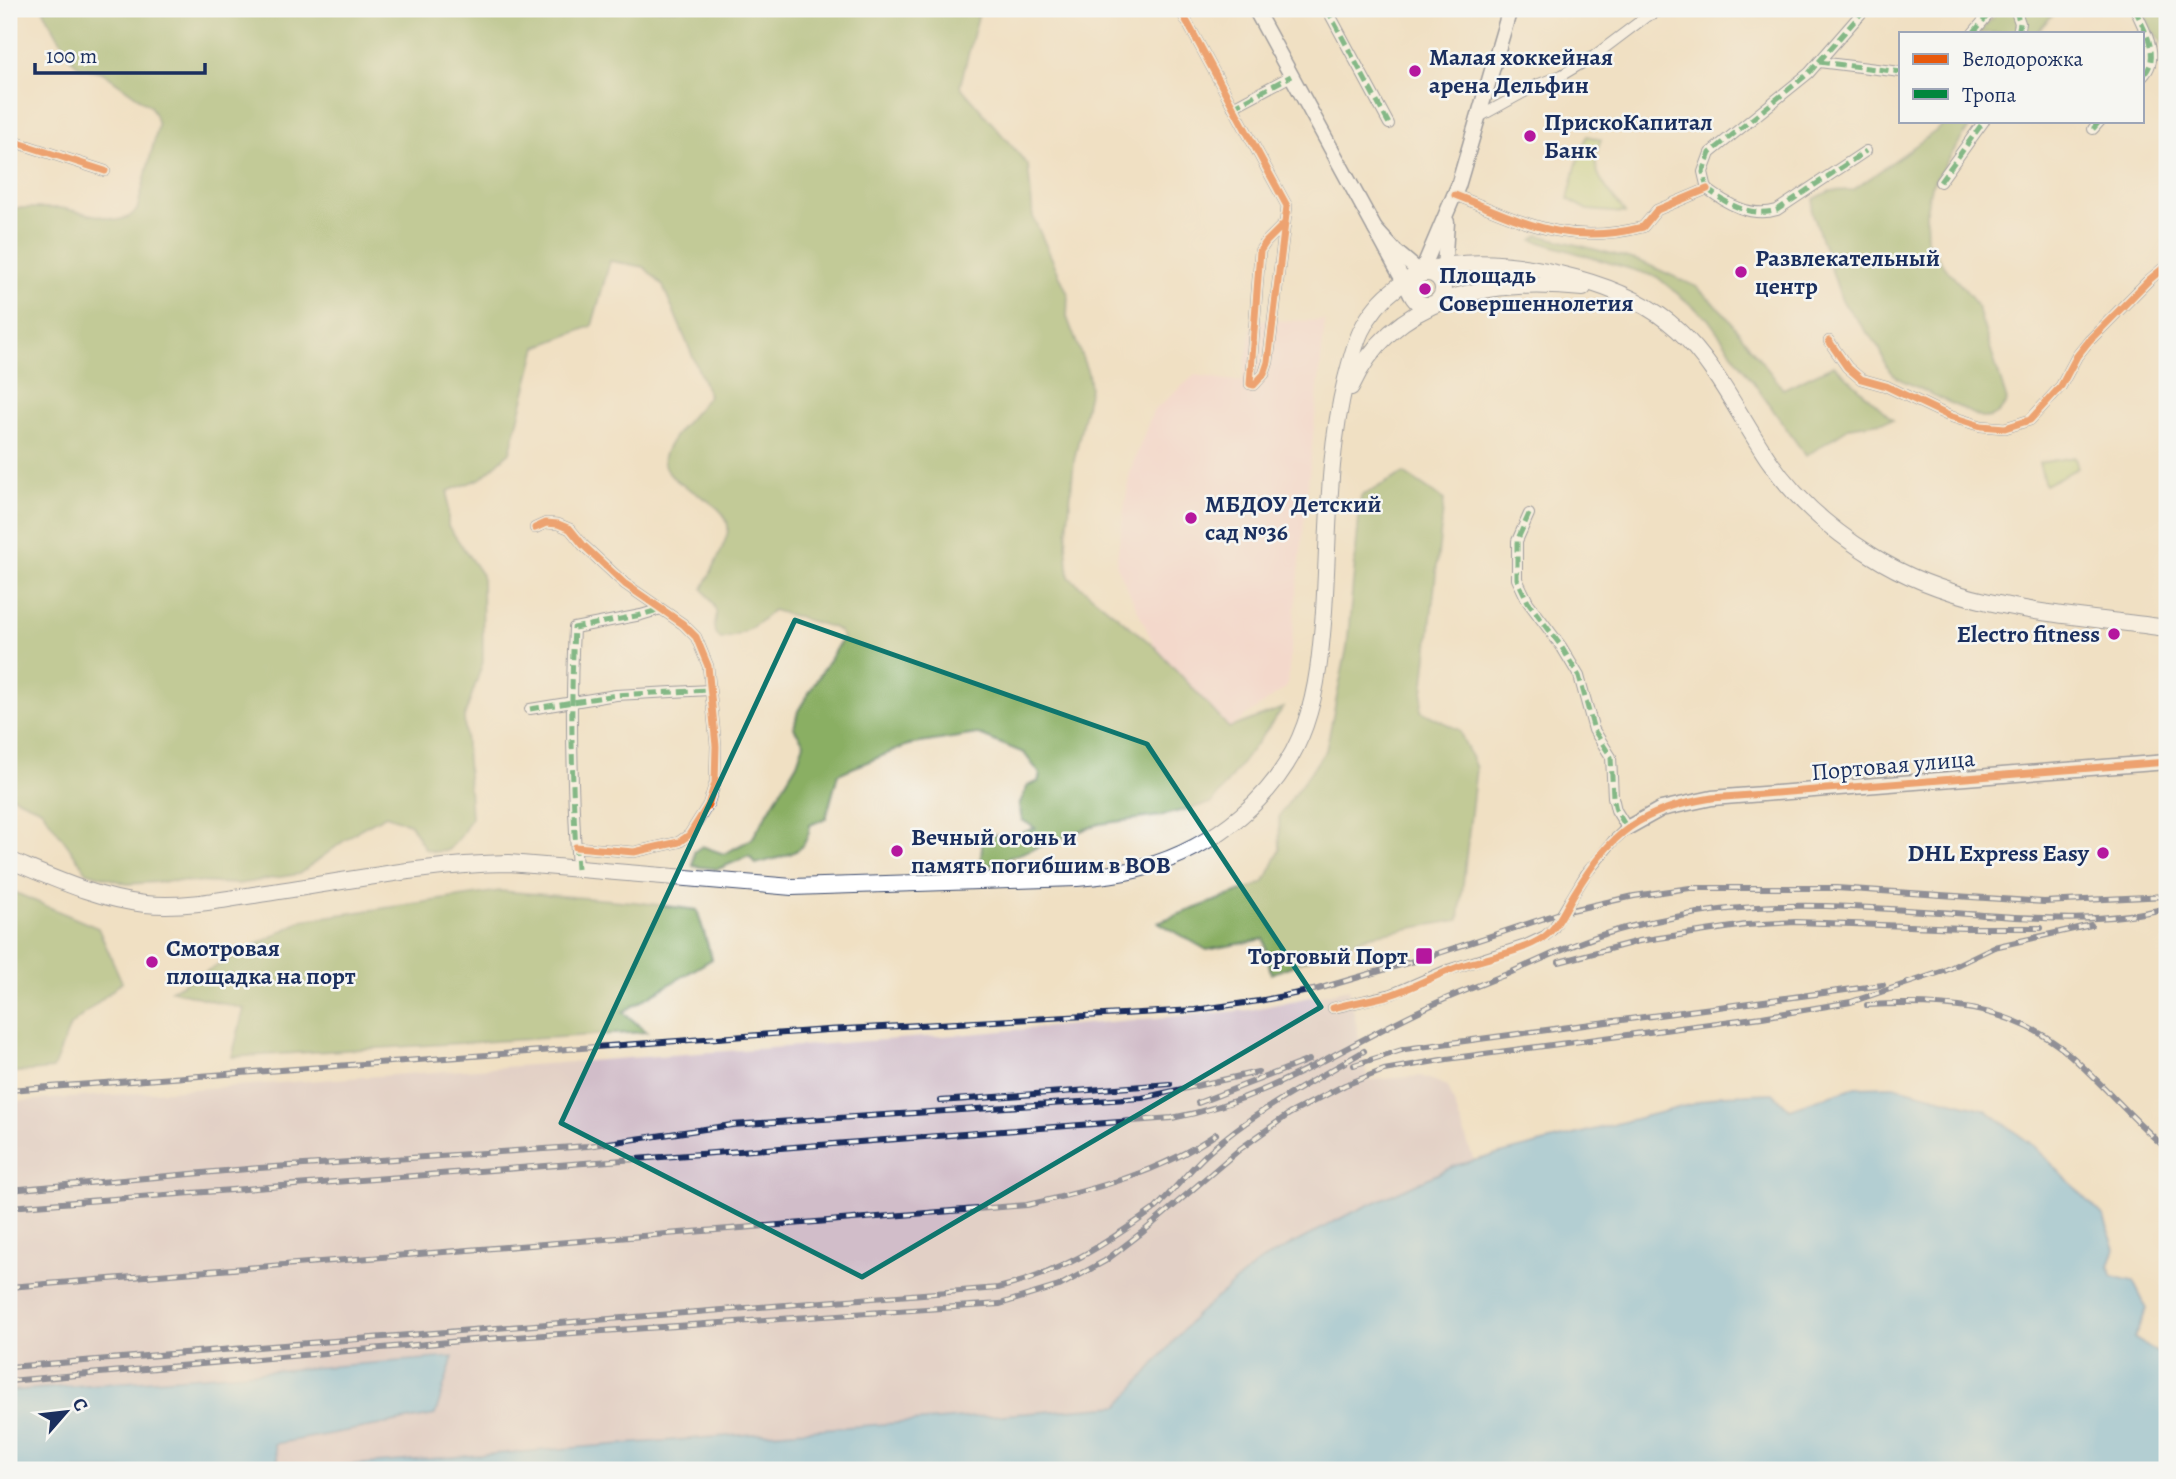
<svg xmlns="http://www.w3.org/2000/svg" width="2176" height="1479" viewBox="0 0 2176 1479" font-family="Alegreya,serif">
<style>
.built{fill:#f6cfd6}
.industrial{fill:#d1bdc9}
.green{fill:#aecb71;stroke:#647d68;stroke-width:2}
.forest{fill:#8aaf63;stroke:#526f60;stroke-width:2}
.water{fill:#69b8e4;stroke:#4274a1;stroke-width:2}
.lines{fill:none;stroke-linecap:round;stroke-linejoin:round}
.street-casing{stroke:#3b4a6d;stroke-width:12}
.secondary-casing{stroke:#3b4a6d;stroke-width:17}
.primary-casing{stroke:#3b4a6d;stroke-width:18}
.street{stroke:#fff;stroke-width:10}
.secondary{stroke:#fff;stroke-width:14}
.primary{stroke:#fff;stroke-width:16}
.rail-casing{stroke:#1b2f5e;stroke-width:6}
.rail{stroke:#f6f6f2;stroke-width:3.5;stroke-dasharray:10;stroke-linecap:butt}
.quiet{stroke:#00873e;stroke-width:5;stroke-dasharray:10 5;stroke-linecap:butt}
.cycleway-casing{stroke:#f6f6f2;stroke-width:11}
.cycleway{stroke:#e8590c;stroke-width:7}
.marked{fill:none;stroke:#0f766e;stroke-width:5;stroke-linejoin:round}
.poi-dot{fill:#b5179e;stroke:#f6f6f2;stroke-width:2.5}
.labels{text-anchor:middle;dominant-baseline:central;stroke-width:5;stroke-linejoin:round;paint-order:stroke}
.poi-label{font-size:24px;font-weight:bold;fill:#1b2f5e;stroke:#f6f6f2;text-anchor:start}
.street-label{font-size:24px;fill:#1b2f5e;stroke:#f6f6f2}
</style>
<rect width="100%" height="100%" fill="#f6f6f2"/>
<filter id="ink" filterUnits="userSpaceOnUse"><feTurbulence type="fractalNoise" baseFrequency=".0143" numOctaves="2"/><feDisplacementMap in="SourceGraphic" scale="14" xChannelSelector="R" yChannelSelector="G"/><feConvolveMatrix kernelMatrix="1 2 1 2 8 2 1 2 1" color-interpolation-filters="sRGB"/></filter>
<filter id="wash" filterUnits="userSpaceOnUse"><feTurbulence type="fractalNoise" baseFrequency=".00686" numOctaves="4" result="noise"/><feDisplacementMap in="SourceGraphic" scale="28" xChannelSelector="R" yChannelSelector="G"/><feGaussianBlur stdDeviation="1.57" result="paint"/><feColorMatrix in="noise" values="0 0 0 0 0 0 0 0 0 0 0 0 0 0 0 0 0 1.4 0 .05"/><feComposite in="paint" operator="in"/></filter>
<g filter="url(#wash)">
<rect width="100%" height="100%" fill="#f0e0c3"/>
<!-- built -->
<polygon class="built" points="1253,320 1325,321 1287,687 1229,728 1155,647 1116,564 1130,471 1153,411 1195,375 1242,382"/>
<!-- industrial -->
<polygon class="industrial" points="1349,989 1368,1080 1421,1076 1448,1086 1474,1161 1457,1165 1347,1215 1259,1262 1195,1316 1119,1406 280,1470 274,1444 435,1415 452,1357 9,1391 9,1102 968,1034 1249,1010"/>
<!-- green -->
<g class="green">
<path d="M1587,136L1601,140C1585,173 1609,189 1625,213L1588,210L1568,199L1576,166Z"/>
<polygon points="2075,457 2078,468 2045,485 2039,463"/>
</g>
<!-- forest -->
<g class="forest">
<path d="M43,9H980L960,86L1028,165L1033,217L1068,294L1067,317L1088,373L1090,388L1074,461L1066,543L1069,577L1155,647L1229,728L1283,708L1212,803L1160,816L1099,824L987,866L981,858L983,835L1014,836L1035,828L1022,820L1019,805L1028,785L1038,782L1040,774L1024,753L977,734L908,745L838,774L826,818L810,825C808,856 781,856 756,864L749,856L718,869L693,866L694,852L702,846L724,854L752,839L797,763L804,743L794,728L798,711L843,637L839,631L831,627L773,610C757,625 743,636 721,639C708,629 718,624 716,611C714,604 707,595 703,589C709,575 728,541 728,529C730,497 656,486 664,456C669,437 697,412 709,395L663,286L644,267L610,261L592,326L537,347L510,452L480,479L448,491V526L482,575L483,662L464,718L471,818L461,836L448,850L434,852L425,849L410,824L386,815L360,829L299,874L238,884L175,881L127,884L87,872L41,809L9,795V208H61L118,220L129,217L137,210L158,126L155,115L150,106L102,72L80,67L71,59Z"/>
<polygon points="2000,9 2058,9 2036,33 1979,33"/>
<polygon points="2143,9 2167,9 2167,49 2151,29"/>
<path d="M1944,121H1973L1931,186L1926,212L1927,240L1946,269L1970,295L1978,309L2007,401C2000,413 1996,418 1982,418L1897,378L1886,366L1880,349L1842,301L1812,211L1814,199L1830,191L1853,190L1940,128Z"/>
<polygon points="1539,235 1640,261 1697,287 1724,313 1783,389 1834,365 1893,420 1850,427 1806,456 1708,319 1657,277 1533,240"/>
<polygon points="1404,473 1444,500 1421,711 1459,730 1476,768 1459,920 1371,935 1271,974 1264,939 1207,950 1158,922 1264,883 1280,850 1279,816 1326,750 1347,647 1361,496"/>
<polygon points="9,890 98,928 122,982 70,1026 53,1069 9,1073"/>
<polygon points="500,891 636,902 697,910 712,959 623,1012 647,1032 232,1057 244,1009 171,990 303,920"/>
</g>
<!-- water -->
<g class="water">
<polygon points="1894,1086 1986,1110 2035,1147 2104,1217 2115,1249 2109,1266 2111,1276 2133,1281 2147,1309 2134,1338 2167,1359 2167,1470 286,1470 1119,1406 1195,1316 1259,1262 1347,1215 1457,1165 1693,1104 1721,1095 1773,1093 1789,1109 1855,1087"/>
<polygon points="453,1357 435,1415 274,1444 280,1470 9,1470 9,1391"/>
</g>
</g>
<g filter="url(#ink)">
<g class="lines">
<defs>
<g id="street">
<polyline points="1180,9 1287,206 1285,223 1268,362 1264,374 1254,385 1250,384 1260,251 1266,242 1285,223"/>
<polyline points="1327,9 1389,124"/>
<polyline points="2015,9 2020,23 2018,33"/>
<path d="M2135,9C2144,30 2162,56 2143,76"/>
<polyline points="1973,33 1993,9"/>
<polyline points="1819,62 1901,72"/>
<polyline points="1233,107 1291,76"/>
<polyline points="1477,118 1539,84 1562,75 1594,56 1647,16 1665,9"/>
<polyline points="2093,129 2100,121"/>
<polyline points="9,140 105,171"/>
<polyline points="1940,182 1984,121"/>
<polyline points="1707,189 1703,172 1710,153 1809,73 1865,9"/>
<path d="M1707,189C1727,204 1751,218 1777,210L1866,151"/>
<path d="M1455,195C1524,222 1566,247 1643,227L1657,210L1707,189"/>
<polyline points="1829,341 1847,367 1861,379 1886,386 1949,416 1981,426 2005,428 2030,420 2061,386 2077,356 2089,341 2149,280 2167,265"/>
<polyline points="535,528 546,523 558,524 570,529 583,545 625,584 683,624 696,637 708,666 716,746 715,783 708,805 689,835 679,842 634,852 576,847"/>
<polyline points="530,709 616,695 710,690"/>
<path d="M577,869C572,788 570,709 574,628L641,615L661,609"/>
<polyline points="1333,1008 1392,994 1445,971 1526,945 1545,936 1553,929 1586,874 1613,841 1627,828 1616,810 1613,797 1611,757 1594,730 1579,676 1561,646 1528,602 1517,579 1517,541 1529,514"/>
</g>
<g id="secondary">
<polyline points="1255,9 1411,295"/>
<polyline points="1375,229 1395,251 1421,273 1458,186 1510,9"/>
<polyline points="1443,285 1447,222"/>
<polyline points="1627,828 1661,809 1712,798 2167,762"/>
</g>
<g id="primary">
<circle cx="1427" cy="289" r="16"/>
<path d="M1351,387C1393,295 1491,278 1583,288"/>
<path d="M9,860C53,878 98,899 145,904C185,908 227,899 266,893C347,881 428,864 509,863L792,887L1077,878C1099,876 1121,874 1142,868C1214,848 1280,796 1305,725C1318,688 1321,649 1324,611C1329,533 1327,455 1346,379C1350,364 1354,346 1361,331C1378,296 1412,270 1451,265C1492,260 1536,267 1575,278C1612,288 1649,303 1678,330C1716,365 1739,416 1768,459C1795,499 1831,530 1871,555C1958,611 2067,614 2167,628"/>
</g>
</defs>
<!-- street casing -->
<use href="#street" class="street-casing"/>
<!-- secondary casing -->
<use href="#secondary" class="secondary-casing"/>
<!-- primary casing -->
<use href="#primary" class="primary-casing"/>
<!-- street -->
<use href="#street" class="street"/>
<!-- secondary -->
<use href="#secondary" class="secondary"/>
<!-- primary -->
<use href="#primary" class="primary"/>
<defs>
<g id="rail">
<polyline points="1559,962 1639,941 1746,925 1796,922 1964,928 2041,928"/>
<path d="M1867,1005C1940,1001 2012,1004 2070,1055C2104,1085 2133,1120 2167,1149"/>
<polyline points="1354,1065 1405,1049 1883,985"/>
<polyline points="9,1090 827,1030 1195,1010 1259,1001 1318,989 1424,958 1563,912 1634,896 1690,888 1836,888 2044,902 2167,896"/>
<polyline points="940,1101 1170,1084"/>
<polyline points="1198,1103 1309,1060"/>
<polyline points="9,1190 259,1168 588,1146 732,1125 1142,1098 1258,1072"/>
<path d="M9,1207L1172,1118C1266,1101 1335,1051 1419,1011C1447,997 1477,986 1507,974C1539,961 1571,944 1605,934C1626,927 1649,922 1671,918C1775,896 1879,909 1983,915C2044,919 2107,923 2167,908"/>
<path d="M1156,1208C1174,1190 1190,1169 1209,1152C1254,1111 1312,1082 1364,1051"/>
<path d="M9,1287L1027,1205C1092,1190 1160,1173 1216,1134"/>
<path d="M9,1367L998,1288C1061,1273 1101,1247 1153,1210"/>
<polyline points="9,1381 472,1340 1000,1304 1059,1286 1105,1261 1144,1231 1240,1149 1289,1114 1345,1085 1384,1070 1447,1059 1762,1017 1851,1002 1944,971 1994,947 2091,925"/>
</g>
</defs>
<!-- rail casing -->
<use href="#rail" class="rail-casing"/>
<!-- rail -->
<use href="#rail" class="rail"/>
<!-- quiet -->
<g class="quiet">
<polyline points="1327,9 1389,124"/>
<polyline points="2015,9 2020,23 2018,33"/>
<path d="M2135,9C2144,30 2162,56 2143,76"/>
<polyline points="1973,33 1993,9"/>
<polyline points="1819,62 1901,72"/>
<polyline points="1233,107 1291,76"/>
<polyline points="2093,129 2100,121"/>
<polyline points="1940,182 1984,121"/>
<polyline points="1707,189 1703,172 1710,153 1809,73 1865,9"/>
<path d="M1707,189C1727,204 1751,218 1777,210L1866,151"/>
<polyline points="1529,514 1517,541 1517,579 1528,602 1561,646 1579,676 1594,730 1611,757 1613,797 1616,810 1627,828"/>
<polyline points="530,709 616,695 710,690"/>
<path d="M577,869C572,788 570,709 574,628L641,615L661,609"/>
</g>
<defs>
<g id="cycleway">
<polyline points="1180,9 1287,206 1285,223 1268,362 1264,374 1254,385 1250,384 1260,251 1266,242 1285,223"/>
<polyline points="9,140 105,171"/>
<path d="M1455,195C1524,222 1566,247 1643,227L1657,210L1707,189"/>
<polyline points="1829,341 1847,367 1861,379 1886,386 1949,416 1981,426 2005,428 2030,420 2061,386 2077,356 2089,341 2149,280 2167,265"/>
<polyline points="535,528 546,523 558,524 570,529 583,545 625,584 683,624 696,637 708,666 716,746 715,783 708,805 689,835 679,842 634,852 576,847"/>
<path d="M1333,1008C1351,1003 1371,1000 1390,995C1415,987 1439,973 1464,965C1487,958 1524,951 1544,937C1558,927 1566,907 1574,894C1612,831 1640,810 1712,798L2167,762"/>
</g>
</defs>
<!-- cycleway casing -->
<use href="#cycleway" class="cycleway-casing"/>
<!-- cycleway -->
<use href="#cycleway" class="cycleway"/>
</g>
</g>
<!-- marked area -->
<path d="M0 0H2176V1479H0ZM795,620L1147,744L1321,1007L862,1277L561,1123Z" fill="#f0e0c3" fill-opacity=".55" fill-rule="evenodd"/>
<path class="marked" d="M795,620L1147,744L1321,1007L862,1277L561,1123Z"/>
<!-- markers -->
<g class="poi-dot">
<circle cx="1415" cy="71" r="7"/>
<circle cx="1530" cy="136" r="7"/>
<circle cx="1741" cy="272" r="7"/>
<circle cx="1425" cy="289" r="7"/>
<circle cx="1191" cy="518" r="7"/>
<circle cx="2114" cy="634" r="7"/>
<circle cx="897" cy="851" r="7"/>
<circle cx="2103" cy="853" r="7"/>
<rect x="1415" y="947" width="18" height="18" rx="3.5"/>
<circle cx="152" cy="962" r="7"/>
</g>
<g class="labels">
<!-- poi labels -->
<g class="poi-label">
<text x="1429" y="57">Малая хоккейная<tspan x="1429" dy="28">арена Дельфин</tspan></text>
<text x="1544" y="122">ПрискоКапитал<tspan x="1544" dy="28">Банк</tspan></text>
<text x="1755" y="258">Развлекательный<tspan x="1755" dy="28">центр</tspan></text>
<text x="1439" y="275">Площадь<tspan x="1439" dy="28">Совершеннолетия</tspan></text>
<text x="1205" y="504">МБДОУ Детский<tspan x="1205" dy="28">сад №36</tspan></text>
<text x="2100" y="634" text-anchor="end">Electro fitness</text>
<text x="911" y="837">Вечный огонь и<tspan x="911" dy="28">память погибшим в ВОВ</tspan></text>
<text x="2089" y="853" text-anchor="end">DHL Express Easy</text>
<text x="166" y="948">Смотровая<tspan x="166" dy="28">площадка на порт</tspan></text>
<text x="1408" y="956" text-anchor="end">Торговый Порт</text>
</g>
<!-- street labels -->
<g class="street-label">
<text transform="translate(1893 765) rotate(-5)">Портовая улица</text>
</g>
</g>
<!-- margin -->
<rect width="2176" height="1479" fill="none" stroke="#f6f6f2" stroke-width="35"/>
<!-- legend -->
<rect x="1899" y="32" width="245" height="91" fill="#f6f6f2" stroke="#9ea6b7" stroke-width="2"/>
<rect x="1913" y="54" width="35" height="10" fill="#e8590c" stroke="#9ea6b7" stroke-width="2"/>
<text x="1962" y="66" font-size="21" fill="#1b2f5e">Велодорожка</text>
<rect x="1913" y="89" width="35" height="10" fill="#00873e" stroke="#9ea6b7" stroke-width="2"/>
<text x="1962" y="102" font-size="21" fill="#1b2f5e">Тропа</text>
<!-- north arrow -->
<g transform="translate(66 1412) rotate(62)" stroke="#f6f6f2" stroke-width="5" paint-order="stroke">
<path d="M0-5L12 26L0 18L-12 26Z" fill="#1b2f5e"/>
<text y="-10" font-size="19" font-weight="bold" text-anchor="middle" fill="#1b2f5e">С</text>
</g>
<!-- scale -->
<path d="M35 63v10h170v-10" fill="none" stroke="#1b2f5e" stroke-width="3.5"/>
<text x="46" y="63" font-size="21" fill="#1b2f5e" stroke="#f6f6f2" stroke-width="5" paint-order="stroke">100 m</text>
</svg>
